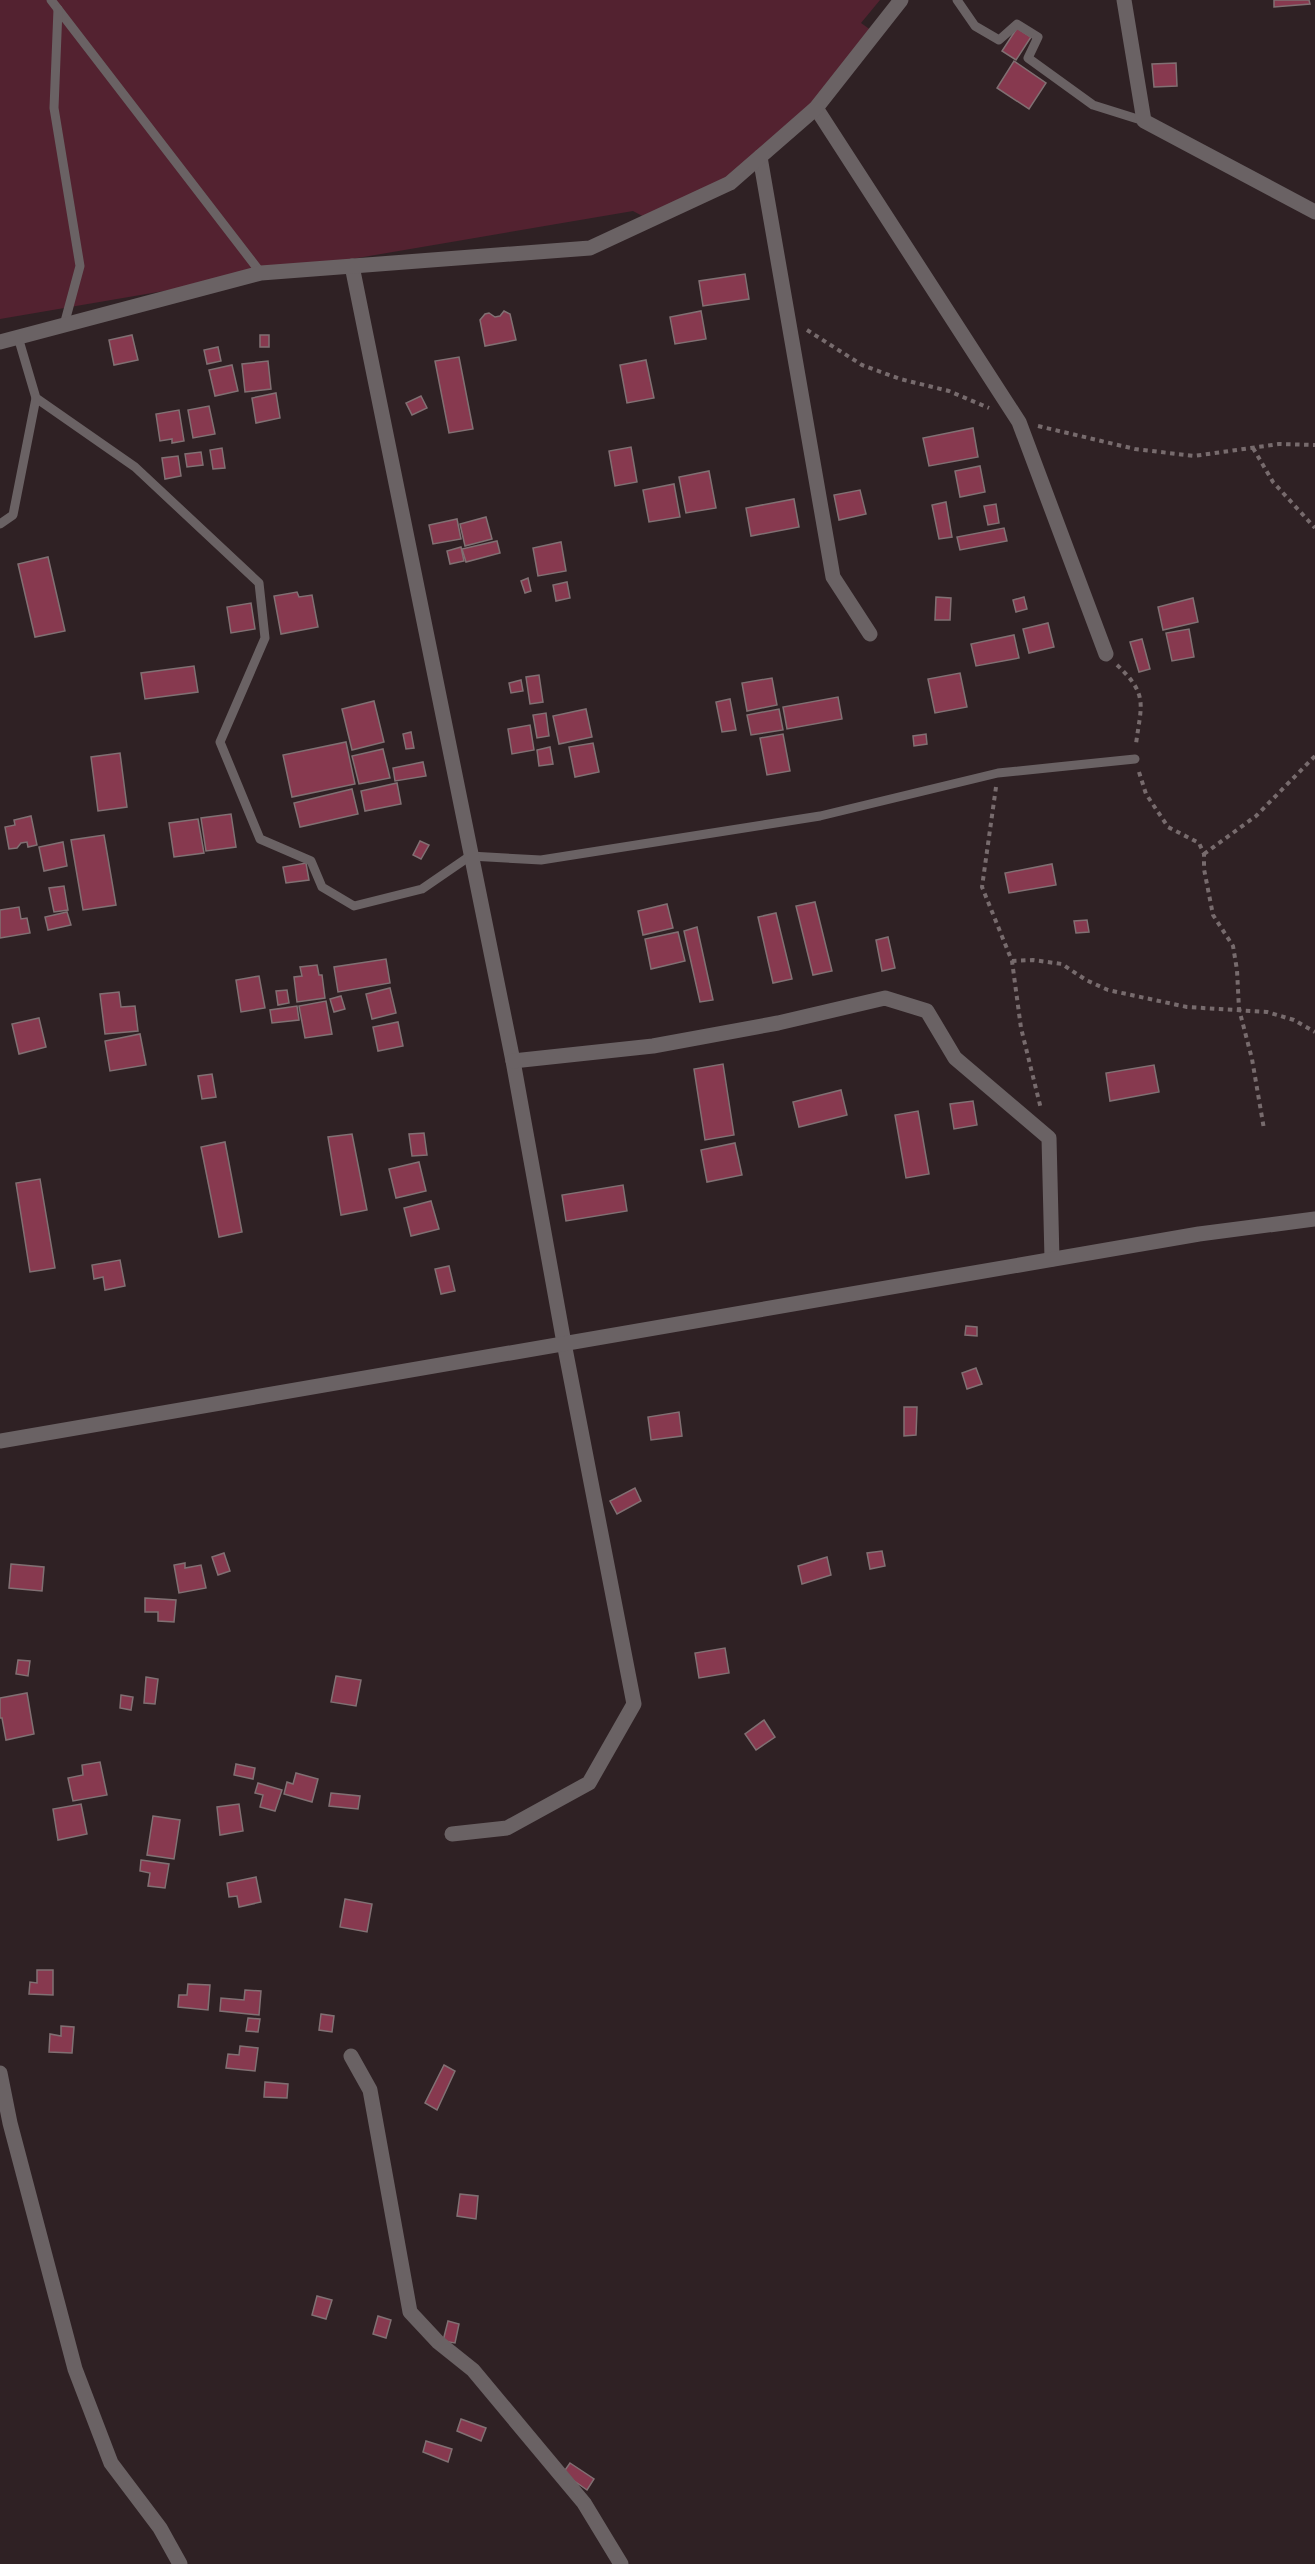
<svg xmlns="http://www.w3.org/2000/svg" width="1315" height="2564" viewBox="0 0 1315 2564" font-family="Commissioner,sans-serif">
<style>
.green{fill:#532230}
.building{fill:#87394f;stroke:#817073;stroke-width:1.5}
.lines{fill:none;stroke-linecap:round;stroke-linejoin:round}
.path{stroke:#776b6d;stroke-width:4;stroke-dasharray:4.5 4.5;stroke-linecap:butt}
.lane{stroke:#6a6264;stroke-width:9}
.street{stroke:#6a6264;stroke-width:15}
</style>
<rect width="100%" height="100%" fill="#2f2124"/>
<!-- green -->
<polygon class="green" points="0,0 880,0 861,23 875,33 816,108 730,183 650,220 633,211 0,319"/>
<!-- building -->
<g class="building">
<polygon points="1274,0 1309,0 1310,4 1274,7"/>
<polygon points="1017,28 1031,37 1016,60 1002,51"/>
<polygon points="1014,61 1046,83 1029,109 997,88"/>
<polygon points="1176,63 1177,86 1154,87 1152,64"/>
<polygon points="745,274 749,299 703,306 699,281"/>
<polygon points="504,311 510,314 516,340 485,346 480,320 485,314 489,313 495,317 500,316"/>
<polygon points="701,311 706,339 675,344 670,317"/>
<polygon points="132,335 138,360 114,365 109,340"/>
<rect x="260" y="335" width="9" height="12"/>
<polygon points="218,347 221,361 207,364 204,350"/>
<polygon points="459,357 473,429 449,433 435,361"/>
<polygon points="646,360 654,398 627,403 620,365"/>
<polygon points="268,361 271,389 245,392 242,364"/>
<polygon points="232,365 238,391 215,396 209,370"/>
<polygon points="276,393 280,418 256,423 252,398"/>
<polygon points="421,396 427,408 412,415 406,403"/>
<polygon points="209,406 215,434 193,438 188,410"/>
<polygon points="179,410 184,441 172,443 172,439 160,441 156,414"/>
<polygon points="973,428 978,457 929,466 923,438"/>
<polygon points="631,447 637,482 615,486 609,451"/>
<polygon points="222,448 225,468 213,469 210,450"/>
<polygon points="201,452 203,465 187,467 185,454"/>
<polygon points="178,456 181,476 165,479 162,458"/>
<polygon points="980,466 985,492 960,497 955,471"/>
<polygon points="709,471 716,508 686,513 679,477"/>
<polygon points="674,484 680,517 649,522 643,490"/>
<polygon points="860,490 866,514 839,520 834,495"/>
<polygon points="794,499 799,527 751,536 746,508"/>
<polygon points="946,502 952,537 939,539 932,505"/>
<polygon points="996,504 999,523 988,525 984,506"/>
<polygon points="486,517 492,539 465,546 460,524"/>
<polygon points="457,519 461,539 433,544 429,525"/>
<polygon points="1004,528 1007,541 960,550 957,537"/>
<polygon points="497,541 500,553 466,562 462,549"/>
<polygon points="561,542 566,571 538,576 533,548"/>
<polygon points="461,547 464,561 450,564 447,551"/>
<polygon points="48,557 65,631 35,637 18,564"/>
<polygon points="528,578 531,591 525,593 521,581"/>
<polygon points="567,582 570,598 556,601 553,585"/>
<polygon points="297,592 299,597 312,595 318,627 281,634 274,596"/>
<polygon points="936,597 951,598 950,620 935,620"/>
<polygon points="1024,597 1027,609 1016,612 1013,600"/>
<polygon points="1193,598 1198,622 1163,630 1158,607"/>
<polygon points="251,603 255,629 231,633 227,607"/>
<polygon points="1048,623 1054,647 1029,653 1023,629"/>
<polygon points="1189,629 1194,657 1172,661 1166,633"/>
<polygon points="1014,635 1019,658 976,666 971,644"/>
<polygon points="1142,639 1150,669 1139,672 1130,642"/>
<polygon points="194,666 198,692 145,699 141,673"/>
<polygon points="960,673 967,707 935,713 928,679"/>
<polygon points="539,675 543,702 530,704 526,677"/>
<polygon points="772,678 777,705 747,711 742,683"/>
<polygon points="521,680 523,691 511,693 509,683"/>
<polygon points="838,697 842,719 787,729 783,707"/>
<polygon points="730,699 736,730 722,732 716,702"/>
<polygon points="374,701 384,742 352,750 342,709"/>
<polygon points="586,709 592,737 559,744 553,716"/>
<polygon points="779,709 783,730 751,735 747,715"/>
<polygon points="546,713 549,736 537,738 533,715"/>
<polygon points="530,725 534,750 512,754 508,729"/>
<polygon points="411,732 414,748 406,749 403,734"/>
<polygon points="783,734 790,771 767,775 760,738"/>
<polygon points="926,734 927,744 914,746 913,736"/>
<polygon points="346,742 355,784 292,797 283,755"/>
<polygon points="593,743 599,772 575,777 569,747"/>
<polygon points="550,747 553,764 539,766 537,750"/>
<polygon points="383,749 390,778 359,784 352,756"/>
<polygon points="120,753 127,807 98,811 91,757"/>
<polygon points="423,762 426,776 395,781 393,768"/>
<polygon points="397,783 401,804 365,811 361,791"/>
<polygon points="352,789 358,814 300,827 294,803"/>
<polygon points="231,814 236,847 206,851 201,818"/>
<polygon points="31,816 37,845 28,847 27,842 21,843 17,848 9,849 5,827 15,825 14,820"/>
<polygon points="198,819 204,853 174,857 169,823"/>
<polygon points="104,835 116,905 83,910 71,840"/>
<polygon points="420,841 429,845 421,859 413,855"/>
<polygon points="63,842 67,866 44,871 39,847"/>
<polygon points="306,863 309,880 286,883 283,867"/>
<polygon points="1052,864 1056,885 1009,893 1005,873"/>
<polygon points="64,886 68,910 54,912 49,888"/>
<polygon points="815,902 832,971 813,975 796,906"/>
<polygon points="667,904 673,928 643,935 638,911"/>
<polygon points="19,907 21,919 27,918 30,933 0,938 0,910"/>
<polygon points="67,912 71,925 48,930 45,917"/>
<polygon points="776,913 792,979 773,983 758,917"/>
<polygon points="1087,920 1089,932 1076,933 1074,921"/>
<polygon points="697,927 713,1000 700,1002 684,931"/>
<polygon points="678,932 685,961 651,969 645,939"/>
<polygon points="888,937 895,968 882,971 876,940"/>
<polygon points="386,959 390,983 338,992 334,967"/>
<polygon points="317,965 319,975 322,975 325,998 297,1002 294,977 302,976 300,967"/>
<polygon points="259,976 265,1008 241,1012 236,980"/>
<polygon points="390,988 396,1013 372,1019 366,994"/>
<polygon points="287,990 289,1003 278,1005 276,991"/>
<polygon points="119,992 121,1007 135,1006 138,1031 105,1034 100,994"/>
<polygon points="341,996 345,1009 334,1012 330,999"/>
<polygon points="326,1001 332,1034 305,1038 299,1006"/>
<polygon points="297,1006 299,1020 272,1023 270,1010"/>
<polygon points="39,1018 46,1047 19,1054 12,1024"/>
<polygon points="398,1022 403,1046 378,1051 373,1027"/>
<polygon points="140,1034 146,1065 110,1071 105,1041"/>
<polygon points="723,1064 734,1135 705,1140 694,1069"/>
<polygon points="1154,1065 1159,1092 1110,1101 1106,1073"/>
<polygon points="212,1074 216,1097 202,1099 198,1076"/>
<polygon points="841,1090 847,1115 799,1127 793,1102"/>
<polygon points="973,1101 977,1125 954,1129 950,1104"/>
<polygon points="918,1111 929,1174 906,1178 895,1115"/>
<polygon points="424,1133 427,1155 412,1156 409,1134"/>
<polygon points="352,1134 367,1210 341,1215 328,1137"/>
<polygon points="225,1142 242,1232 219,1237 201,1147"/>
<polygon points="735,1143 742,1175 707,1182 701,1150"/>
<polygon points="419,1162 426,1191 396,1198 389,1169"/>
<polygon points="40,1179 55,1268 30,1272 16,1183"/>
<polygon points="623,1185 627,1211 566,1221 562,1195"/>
<polygon points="431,1201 439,1229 411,1236 404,1208"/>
<polygon points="120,1260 125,1286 105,1290 103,1277 94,1279 92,1265"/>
<polygon points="449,1266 455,1291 441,1294 435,1269"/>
<polygon points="966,1326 977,1327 977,1336 965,1335"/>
<polygon points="976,1368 982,1384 967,1389 962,1373"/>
<polygon points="904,1407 917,1407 916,1435 904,1436"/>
<polygon points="679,1412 682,1436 651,1440 648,1417"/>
<polygon points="635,1488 641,1501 617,1514 610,1501"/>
<polygon points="882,1551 885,1566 870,1569 867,1553"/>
<polygon points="224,1553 230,1571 218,1575 212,1557"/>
<polygon points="827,1557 831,1575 802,1584 798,1566"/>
<polygon points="185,1563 185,1568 201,1565 206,1588 179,1593 174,1565"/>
<polygon points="11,1564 44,1567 42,1591 9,1588"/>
<polygon points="145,1598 176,1600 174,1622 158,1621 158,1612 145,1612"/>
<polygon points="725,1648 729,1673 699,1678 695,1653"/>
<polygon points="18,1660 30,1661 28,1676 16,1674"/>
<polygon points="336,1676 361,1680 356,1706 331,1702"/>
<polygon points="146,1677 158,1679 155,1704 144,1703"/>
<polygon points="27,1693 34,1734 6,1740 2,1718 0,1718 0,1698"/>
<polygon points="121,1695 133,1697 131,1710 120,1708"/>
<polygon points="764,1720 775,1737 756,1750 745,1734"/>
<polygon points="100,1762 107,1795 73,1801 68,1778 83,1775 82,1765"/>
<polygon points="236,1764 255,1768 253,1779 234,1775"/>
<polygon points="296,1773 318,1779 312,1802 284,1794 287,1782 293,1784"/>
<polygon points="258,1783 282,1790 275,1811 260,1807 263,1795 255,1793"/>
<polygon points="331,1793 360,1796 358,1809 329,1806"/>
<polygon points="81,1804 87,1834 58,1840 53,1809"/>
<polygon points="239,1804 243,1831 220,1835 217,1807"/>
<polygon points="153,1816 180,1820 174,1859 147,1855"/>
<polygon points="141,1860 169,1864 165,1888 148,1886 150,1873 140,1871"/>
<polygon points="256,1877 261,1902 239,1907 237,1896 229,1897 227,1883"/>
<polygon points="345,1899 372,1904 367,1932 340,1927"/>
<polygon points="37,1970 53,1970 53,1995 29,1994 30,1982 37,1983"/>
<polygon points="188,1984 210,1985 208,2010 178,2007 179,1995 187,1995"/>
<polygon points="245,1990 261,1991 259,2015 220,2011 221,1998 244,2000"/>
<polygon points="321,2014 334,2016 332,2032 319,2030"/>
<polygon points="248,2018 260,2019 258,2032 246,2031"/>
<polygon points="61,2026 74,2027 72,2053 49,2052 50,2034 61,2036"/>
<polygon points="240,2046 258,2048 255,2071 226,2068 228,2054 239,2055"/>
<polygon points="444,2065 455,2071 437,2110 425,2103"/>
<polygon points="265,2082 288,2084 287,2098 264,2097"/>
<polygon points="460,2194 478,2196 476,2219 457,2216"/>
<polygon points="317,2296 332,2300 326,2319 312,2315"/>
<polygon points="378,2316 391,2320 386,2338 373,2334"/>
<polygon points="448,2321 459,2324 455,2343 443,2341"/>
<polygon points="461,2419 486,2428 481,2441 457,2431"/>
<polygon points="426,2441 452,2449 448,2462 423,2452"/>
<polygon points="570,2463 594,2479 587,2490 563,2473"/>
</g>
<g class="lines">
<!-- path -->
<g class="path">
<polyline points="807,330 862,365 900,379 949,391 989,408"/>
<polyline points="1038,426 1135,449 1194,456 1279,444 1315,445"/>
<polyline points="1253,448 1273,482 1315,528"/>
<path d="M1117,665C1149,695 1141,705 1136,744"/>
<polyline points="1139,772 1146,794 1168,827 1199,843 1204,854 1204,869 1213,915 1233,946 1237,970 1239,1009 1252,1059 1264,1129"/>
<polyline points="996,787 982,887 1012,961 1021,1028 1041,1109"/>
<polyline points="1204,854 1256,816 1315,756"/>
<polyline points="1012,961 1033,960 1062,964 1086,980 1108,990 1187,1007 1267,1012 1294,1020 1315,1032"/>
</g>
<!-- lane -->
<g class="lane">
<polyline points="51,0 261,273"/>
<polyline points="957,0 975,26 999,40 1017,24 1038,37 1028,58 1093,105 1144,121"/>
<polyline points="58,9 54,108 80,266 64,325"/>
<polyline points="18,337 36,398 135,467 259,583 265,638 220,742 260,839 311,861 322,887 354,906 422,889 470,856 541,860 820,816 998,773 1135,759"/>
<polyline points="0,524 13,515 36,398"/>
</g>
<!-- street -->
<g class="street">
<polyline points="1124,0 1144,121 1315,212"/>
<polyline points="816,108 1019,422 1106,654"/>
<polyline points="760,157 833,577 870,634"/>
<polyline points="352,266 513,1061 564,1343 634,1704 589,1783 507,1828 452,1834"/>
<polyline points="0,342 261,273 590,248 730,183 816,108 901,0"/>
<polyline points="513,1061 653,1046 778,1023 885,998 927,1011 955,1058 1049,1138 1052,1259"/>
<polyline points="0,1441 1199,1234 1315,1219"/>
<polyline points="351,2056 370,2090 410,2312 438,2342 473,2370 584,2503 621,2564"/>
<polyline points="0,2073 10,2123 75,2369 111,2463 160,2528 180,2564"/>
</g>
</g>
</svg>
